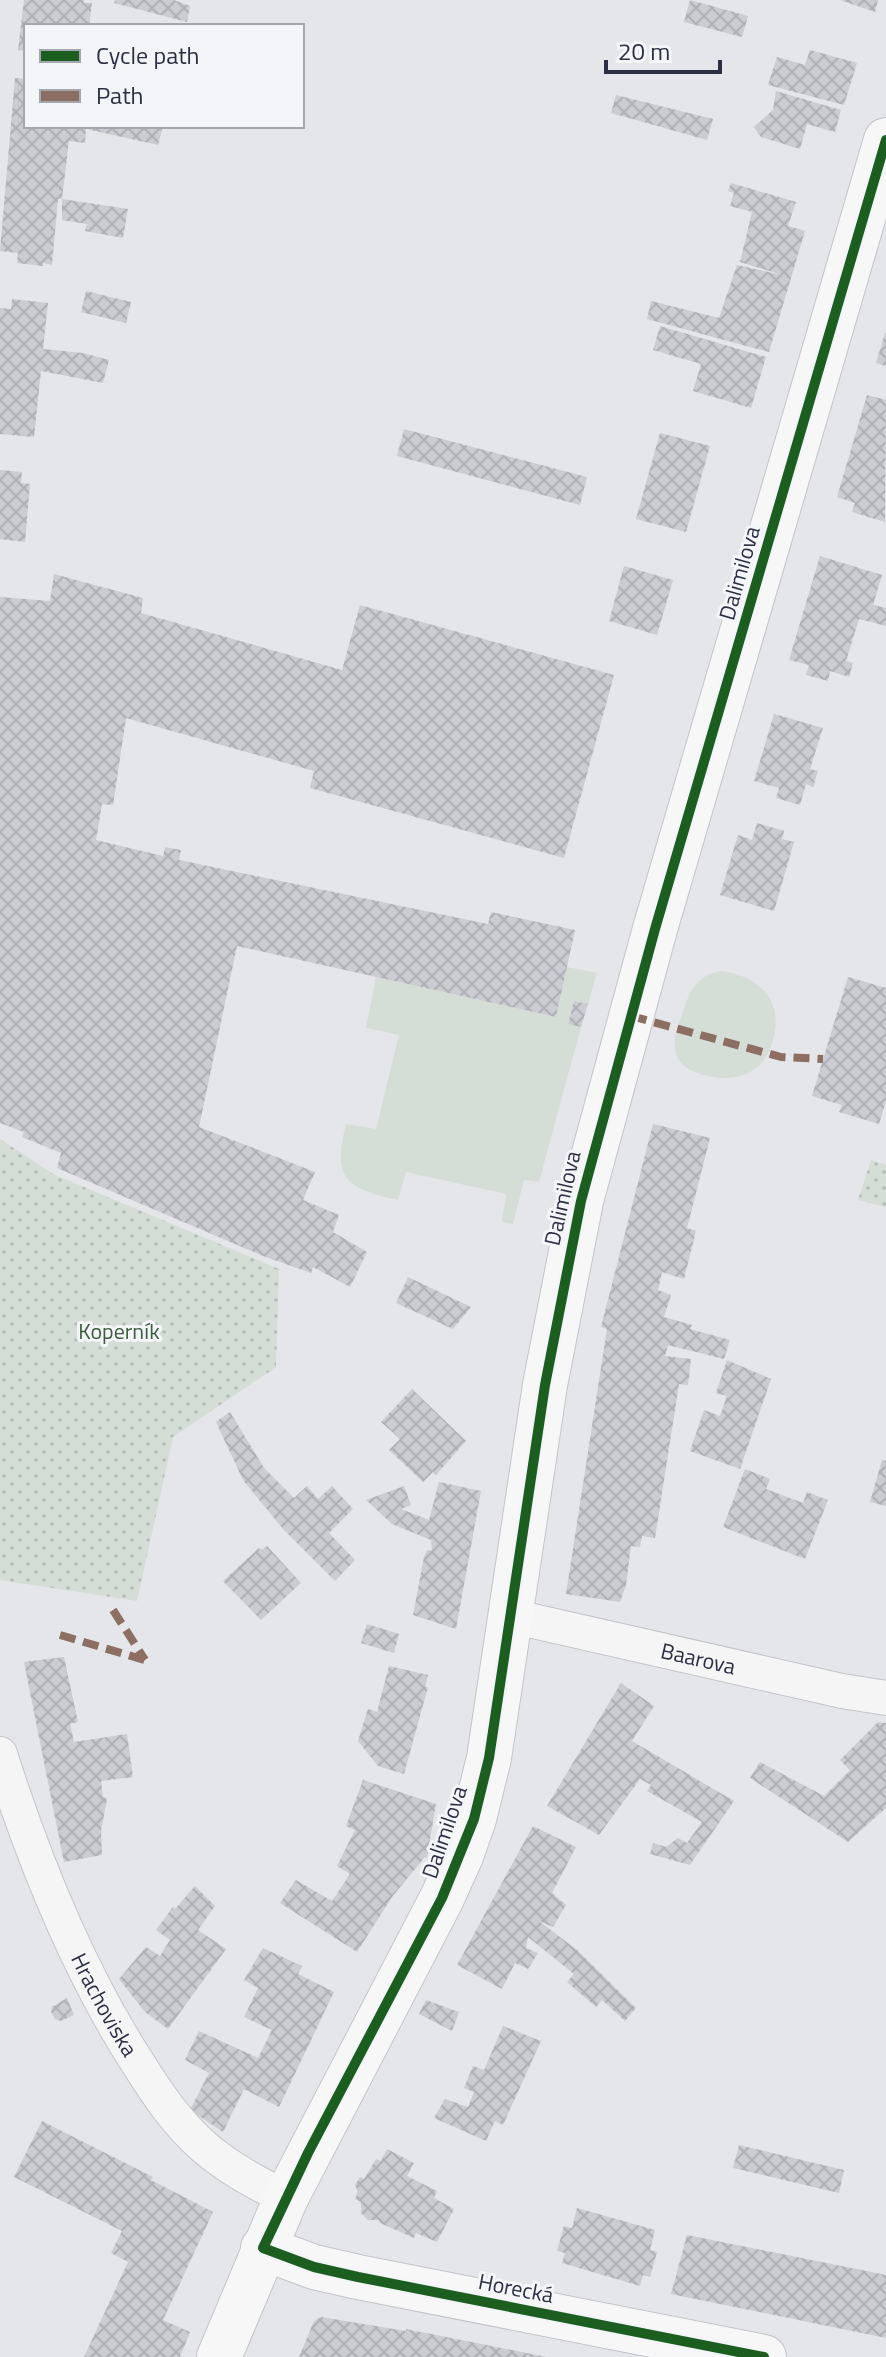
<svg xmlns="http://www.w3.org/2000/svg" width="886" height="2357" viewBox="0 0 886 2357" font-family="'Titillium Web',sans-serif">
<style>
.grass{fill:#d4ddd6}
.park{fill:url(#park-dots)}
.building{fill:url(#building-cross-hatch)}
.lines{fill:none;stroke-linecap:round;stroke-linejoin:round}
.street-casing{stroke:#c3c4c8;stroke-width:36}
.secondary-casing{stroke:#c3c4c8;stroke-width:46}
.street{stroke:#f5f5f6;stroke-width:34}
.secondary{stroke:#f7f7f8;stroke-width:44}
.quiet{stroke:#8d6e63;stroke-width:8;stroke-dasharray:16 8;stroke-linecap:butt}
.cycleway-casing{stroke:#f4f5f8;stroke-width:15}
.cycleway{stroke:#1b5e20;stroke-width:10}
.labels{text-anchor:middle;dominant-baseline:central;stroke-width:6;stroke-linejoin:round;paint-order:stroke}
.street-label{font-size:22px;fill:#2c2f43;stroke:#f4f5f8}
.park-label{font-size:22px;fill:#3a5e3b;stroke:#f4f5f8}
</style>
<defs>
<pattern id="park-dots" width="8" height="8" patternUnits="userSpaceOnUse" patternTransform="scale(2)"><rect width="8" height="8" fill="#d4ddd6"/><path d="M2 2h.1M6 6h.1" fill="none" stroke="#b6beb9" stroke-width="1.8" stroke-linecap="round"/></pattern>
<pattern id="building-cross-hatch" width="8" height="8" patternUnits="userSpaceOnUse" patternTransform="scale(2)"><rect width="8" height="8" fill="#cbccd1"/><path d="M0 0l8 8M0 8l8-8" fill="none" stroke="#aeb0b5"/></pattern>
</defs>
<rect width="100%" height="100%" fill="#e5e6ea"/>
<!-- grass -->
<g class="grass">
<path d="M567,967L597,973L588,1004L574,1001L568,1024L581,1027L539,1182L524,1180L513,1224L502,1222L506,1194L406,1172L398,1200C346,1188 332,1180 346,1124L376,1129L399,1035L366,1028L376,977L556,1017Z"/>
<path d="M722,971C762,977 785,1003 772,1043C762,1078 728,1084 698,1073C688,1070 679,1064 676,1054C671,1039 680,1021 685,1006C691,987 701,974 722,971Z"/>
</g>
<!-- park -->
<g class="park">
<polygon points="0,1139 53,1174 279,1269 276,1367 173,1437 137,1601 0,1580"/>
<polygon points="871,1160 886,1165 886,1207 858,1200"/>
</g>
<!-- building -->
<g class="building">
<polygon points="24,0 84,0 84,3 92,3 89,26 26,26 26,51 18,50"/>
<polygon points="115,0 174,0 190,6 187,22 114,3"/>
<polygon points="690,0 748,16 742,37 684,22"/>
<polygon points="840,0 878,0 875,12"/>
<polygon points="810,50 857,63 844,105 768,85 777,57 805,65"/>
<polygon points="15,78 26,79 26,126 163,126 158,145 86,129 85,143 69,141 62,199 128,209 123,238 85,231 87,224 62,220 62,199 58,199 52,265 43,263 43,266 17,263 18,253 0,251"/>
<polygon points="776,91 841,110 835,132 807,124 800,149 761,137 754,127 773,110"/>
<polygon points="616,95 713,119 707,140 611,113"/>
<polygon points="731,183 796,202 788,226 805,231 769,352 647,319 651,301 719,318 737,265 782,275 740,262 752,212 730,206 734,193 728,191"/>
<polygon points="86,291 131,302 126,323 81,312"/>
<polygon points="12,299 48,303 43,349 83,353 109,360 103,383 41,371 34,437 0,434 0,308 11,309"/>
<polygon points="660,326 766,357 751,408 693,391 701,364 653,350"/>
<polygon points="885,333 886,333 886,366 876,363"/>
<polygon points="867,395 886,400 885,522 852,512 855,503 837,497"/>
<polygon points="404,429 587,477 580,505 397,456"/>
<polygon points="660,433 710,446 686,532 636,519"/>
<polygon points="0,470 22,472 21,483 30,484 25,542 0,539"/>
<polygon points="820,556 882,575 873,605 886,608 886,626 859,619 846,661 853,663 849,677 830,671 828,681 806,675 809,665 789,660"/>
<polygon points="624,566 673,580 657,635 609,621"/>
<polygon points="54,574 143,598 141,613 342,670 360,605 614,675 564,858 310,788 314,771 126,718 113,805 102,804 96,840 163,856 165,847 181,850 179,860 488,924 491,912 575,930 556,1017 237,946 199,1127 315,1172 303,1200 339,1215 333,1232 367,1252 350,1287 313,1267 311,1273 263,1256 57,1168 61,1153 22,1137 24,1132 0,1123 0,597 50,601"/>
<polygon points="774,714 823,728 810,769 818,771 813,787 806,784 800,805 776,798 779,788 754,781"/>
<polygon points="757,823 784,831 782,839 794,842 774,911 720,895 738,835 752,840"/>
<polygon points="848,977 886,988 886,1101 879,1124 839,1112 842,1105 812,1096"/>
<polygon points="574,1001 588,1004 581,1027 568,1024"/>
<polygon points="653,1124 710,1138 687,1228 696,1231 684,1279 662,1272 658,1290 671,1295 664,1317 692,1325 690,1329 730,1340 724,1359 668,1345 665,1356 691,1359 688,1385 679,1384 655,1538 642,1536 640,1547 631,1546 626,1585 620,1602 566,1594 607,1329 601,1327"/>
<polygon points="408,1277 471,1307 453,1329 396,1303"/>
<polygon points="727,1360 771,1379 740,1469 690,1451 704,1410 720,1416 727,1396 716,1393"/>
<polygon points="412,1389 466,1441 436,1475 433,1472 423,1482 389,1450 400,1439 381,1422"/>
<polygon points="230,1412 264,1468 294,1498 307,1486 318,1499 332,1486 353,1509 329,1533 355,1560 335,1581 283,1529 243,1480 216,1422"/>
<polygon points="882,1460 886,1461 886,1506 870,1502"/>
<polygon points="745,1469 770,1479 766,1489 803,1503 807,1492 828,1500 805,1559 723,1527"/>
<polygon points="439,1482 481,1491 456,1629 413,1615 424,1557 427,1550 432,1551 431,1540 392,1524 366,1500 404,1486 411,1505 401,1509 429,1520"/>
<polygon points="267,1546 301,1583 261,1620 223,1581 259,1548 261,1550"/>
<polygon points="367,1624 399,1634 394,1653 361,1643"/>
<polygon points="64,1657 78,1722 70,1724 74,1742 127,1734 133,1777 101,1781 103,1797 107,1799 101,1831 102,1855 64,1862 24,1662"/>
<polygon points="389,1666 428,1675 425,1687 428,1687 404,1774 378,1766 358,1741 368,1709 377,1712"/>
<polygon points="621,1683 654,1706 632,1741 734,1801 690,1865 650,1854 653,1843 666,1847 678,1838 687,1843 702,1822 647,1791 651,1785 640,1779 599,1835 547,1806"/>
<polygon points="878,1722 886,1723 886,1808 848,1842 750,1778 760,1762 824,1796 850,1770 861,1782 840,1760"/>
<polygon points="363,1780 436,1804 427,1858 425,1857 392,1897 357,1952 280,1903 296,1880 332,1901 350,1874 337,1866 355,1830 346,1826"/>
<polygon points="533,1826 576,1847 552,1893 566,1905 553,1927 539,1921 577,1950 636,2008 625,2021 602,2000 596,2007 567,1982 574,1974 528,1937 526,1948 538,1953 528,1969 515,1963 502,1989 457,1965"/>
<polygon points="195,1886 215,1906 198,1930 226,1949 168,2029 145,2012 119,1979 146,1947 160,1956 170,1940 156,1930 173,1907 175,1909"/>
<polygon points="263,1948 302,1966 298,1974 334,1992 279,2107 244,2089 223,2132 190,2110 209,2073 185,2060 199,2031 258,2058 272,2030 244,2017 258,1988 244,1980"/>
<polygon points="67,1998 74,2015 61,2021 55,2019 51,2012 52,2007"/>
<polygon points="426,2000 459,2012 452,2031 419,2014"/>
<polygon points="503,2026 541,2041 503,2125 495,2121 486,2141 434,2118 445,2099 468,2107 474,2092 464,2088 473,2066 484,2070"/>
<polygon points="42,2121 153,2177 151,2180 213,2212 163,2320 190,2332 180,2357 84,2357 128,2262 111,2253 122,2231 14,2177"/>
<polygon points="739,2145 844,2170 839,2193 733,2168"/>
<polygon points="387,2149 414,2163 407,2176 437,2191 434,2198 454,2209 437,2242 416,2233 414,2238 380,2223 379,2220 368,2220 361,2213 361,2202 355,2199 358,2192 355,2185 360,2177 364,2179 376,2159 381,2161"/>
<polygon points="577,2208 655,2230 650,2250 657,2252 650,2277 643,2275 640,2286 562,2263 565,2253 557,2251 564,2226 572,2228"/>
<polygon points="687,2235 886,2275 886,2338 671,2294"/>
<polygon points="321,2317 406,2331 406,2329 547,2357 299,2357 314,2321"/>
</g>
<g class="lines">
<defs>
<g id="street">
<path id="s1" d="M511,1616L842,1691L886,1698"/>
<path id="s2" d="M0,1754C34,1861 78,1971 139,2065C158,2095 177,2123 203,2146C228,2168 257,2183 286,2198"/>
</g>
<g id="secondary">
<polyline points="263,2248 314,2267 358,2277 764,2357"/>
<polyline points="219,2357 286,2198 442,1898 461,1856 474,1819 489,1758 545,1385 581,1201 655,929 886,140"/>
</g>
</defs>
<!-- street casing -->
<use href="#street" class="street-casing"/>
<!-- secondary casing -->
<use href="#secondary" class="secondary-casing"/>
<!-- street -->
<use href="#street" class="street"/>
<!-- secondary -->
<use href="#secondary" class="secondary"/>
<!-- quiet -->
<g class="quiet">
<polyline points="631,1016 781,1057 823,1059"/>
<polyline points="113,1610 145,1660"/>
<polyline points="60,1635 145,1660"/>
</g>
<defs>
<polyline id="cycleway" points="764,2357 358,2277 314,2267 263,2248 308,2153 442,1898 474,1819 489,1758 545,1385 581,1201 655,929 886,140"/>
</defs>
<!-- cycleway casing -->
<use href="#cycleway" class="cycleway-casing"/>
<!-- cycleway -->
<use href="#cycleway" class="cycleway"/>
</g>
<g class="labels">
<!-- street labels -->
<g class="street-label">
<text transform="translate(739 573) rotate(-74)">Dalimilova</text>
<text transform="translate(562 1198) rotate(-77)">Dalimilova</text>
<text stroke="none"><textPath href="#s1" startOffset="192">Baarova</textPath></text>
<text transform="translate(444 1832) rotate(-71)">Dalimilova</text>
<text stroke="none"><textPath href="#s2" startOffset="272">Hrachoviska</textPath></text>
<text transform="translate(516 2288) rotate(11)">Horecká</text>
</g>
<!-- park labels -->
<g class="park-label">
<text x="119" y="1331">Koperník</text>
</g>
</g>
<!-- legend -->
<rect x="24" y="24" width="280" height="104" fill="#f4f5f8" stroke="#a4a6b0" stroke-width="2"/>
<rect x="40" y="50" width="40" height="12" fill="#1b5e20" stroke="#a4a6b0" stroke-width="2"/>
<text x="96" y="64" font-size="24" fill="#2c2f43">Cycle path</text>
<rect x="40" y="90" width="40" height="12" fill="#8d6e63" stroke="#a4a6b0" stroke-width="2"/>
<text x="96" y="104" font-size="24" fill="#2c2f43">Path</text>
<!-- scale -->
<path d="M606 60v12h114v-12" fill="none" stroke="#2c2f43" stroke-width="4"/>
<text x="618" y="60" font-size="24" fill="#2c2f43" stroke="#f4f5f8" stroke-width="6" paint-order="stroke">20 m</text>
</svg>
